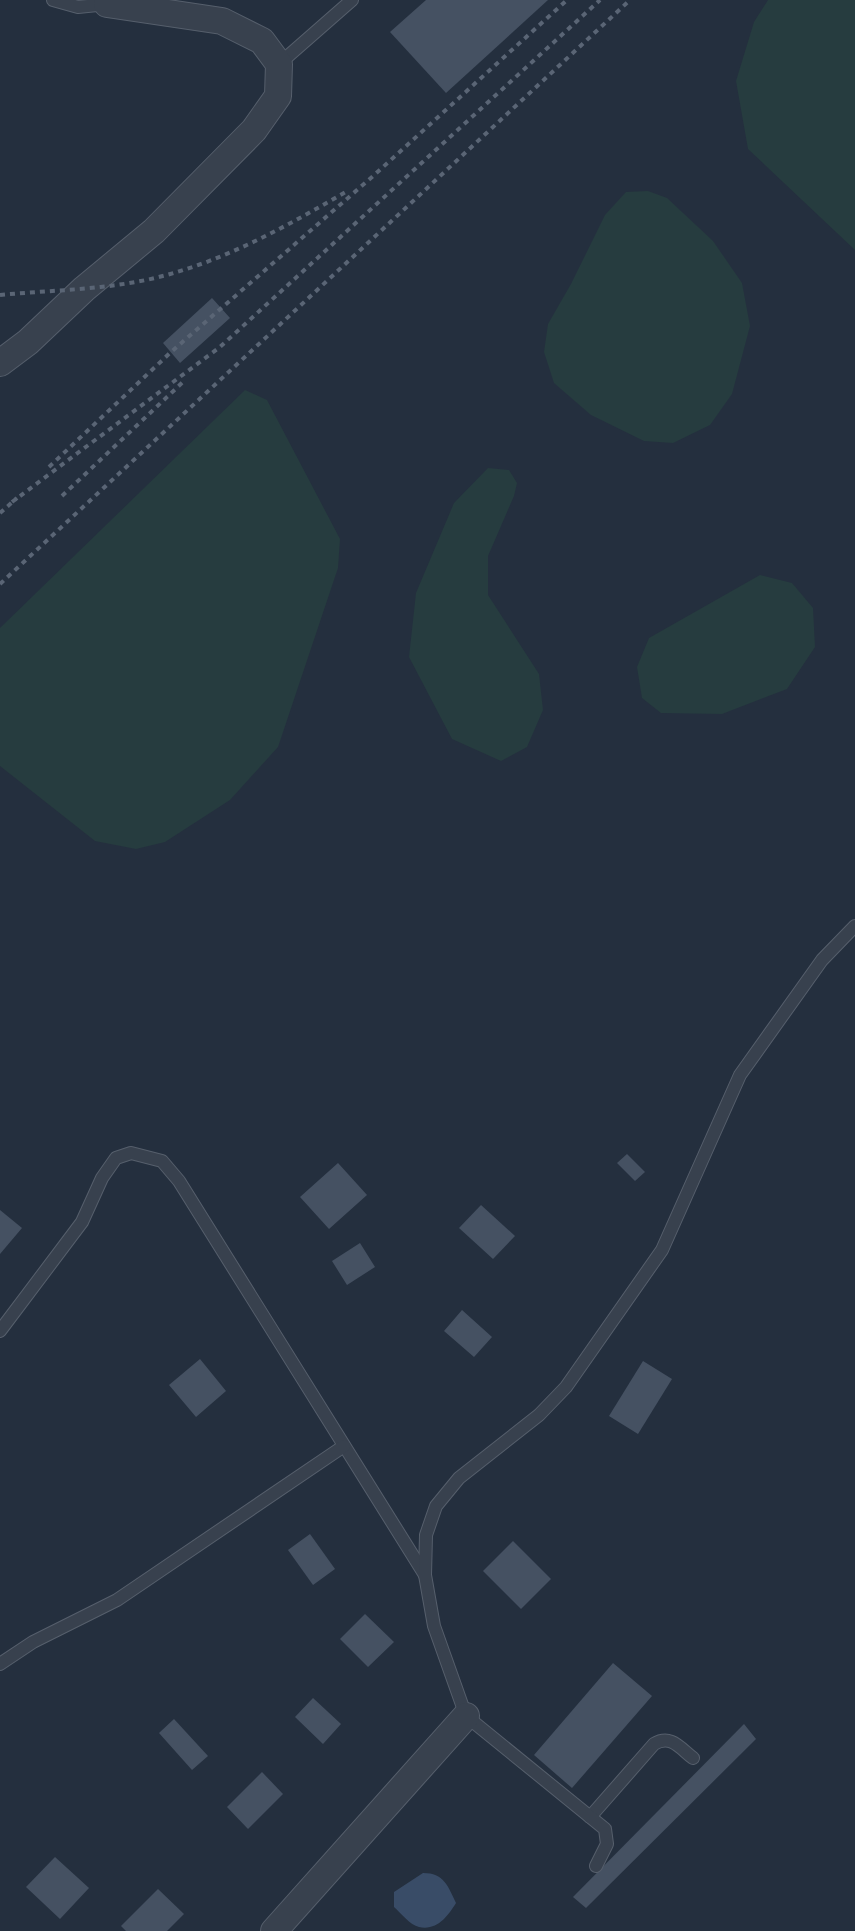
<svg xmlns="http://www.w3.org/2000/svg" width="855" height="1931" viewBox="0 0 855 1931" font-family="'Roboto Condensed',sans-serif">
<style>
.green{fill:#263c3f}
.water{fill:#394c67}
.building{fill:#455162}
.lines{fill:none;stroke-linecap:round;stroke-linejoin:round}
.lane-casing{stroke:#565f6c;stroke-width:14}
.street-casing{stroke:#565f6c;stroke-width:28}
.lane{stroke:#38414e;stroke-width:12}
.street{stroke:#38414e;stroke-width:26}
.rail{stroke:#5a6575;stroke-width:4;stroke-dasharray:5 5;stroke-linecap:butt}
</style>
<rect width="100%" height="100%" fill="#242f3e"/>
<!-- green -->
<g class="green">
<polygon points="768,0 855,0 855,250 748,149 736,81 754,22"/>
<polygon points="648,191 667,198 713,241 742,283 750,326 732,394 710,425 673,443 644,441 591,415 554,383 544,352 548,324 571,284 605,215 626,192"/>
<polygon points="245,390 267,400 340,539 338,568 278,747 230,800 165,842 136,849 95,841 0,766 0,628"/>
<polygon points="488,468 509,470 517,483 514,496 488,556 488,595 539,674 543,710 527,747 501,761 452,739 409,657 416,593 454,503"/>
<polygon points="760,575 792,583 813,608 815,647 787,689 722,714 661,713 642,698 637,667 649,638"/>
</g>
<!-- water -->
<path class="water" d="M423,1873C444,1873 448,1886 456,1903C448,1916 437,1931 419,1927C410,1925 401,1913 394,1907V1892Z"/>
<!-- building -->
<g class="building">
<polygon points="426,0 548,0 446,93 390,32"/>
<polygon points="212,298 230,318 180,363 163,343"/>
<polygon points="627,1154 645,1172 635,1181 617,1163"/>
<polygon points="338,1163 367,1195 329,1229 300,1197"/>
<polygon points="481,1205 515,1236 493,1259 459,1228"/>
<polygon points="0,1210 22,1228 0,1254"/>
<polygon points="360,1243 375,1267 347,1285 332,1261"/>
<polygon points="462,1310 492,1337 474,1357 444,1331"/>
<polygon points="200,1359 226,1391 196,1417 169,1385"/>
<polygon points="643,1361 672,1379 638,1434 609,1416"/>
<polygon points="310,1534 335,1569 313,1585 288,1550"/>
<polygon points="513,1541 551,1579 521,1609 483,1571"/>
<polygon points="365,1614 394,1642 368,1667 340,1639"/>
<polygon points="613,1663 652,1696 572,1788 534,1755"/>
<polygon points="313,1698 341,1724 323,1744 295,1717"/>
<polygon points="174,1719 208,1756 192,1770 159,1733"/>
<polygon points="744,1724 756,1739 586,1908 573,1897"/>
<polygon points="262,1772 283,1794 248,1829 227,1807"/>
<polygon points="55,1857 89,1888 60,1919 26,1887"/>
<polygon points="158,1889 184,1914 167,1931 126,1931 121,1926"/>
</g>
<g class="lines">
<defs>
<g id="lane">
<polyline points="53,0 78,7 107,4"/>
<polyline points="279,64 352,0"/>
<polyline points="0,1331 82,1222 102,1178 116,1158 131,1153 162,1161 179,1181 425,1575"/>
<polyline points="0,1664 33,1642 117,1600 344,1446"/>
<path d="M590,1817L654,1744C671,1734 680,1748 693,1758"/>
<polyline points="596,1866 607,1844 605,1829 466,1716 434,1626 425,1575 426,1535 436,1506 459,1478 539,1415 566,1387 662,1250 740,1075 822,960 855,926"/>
</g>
<g id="street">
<polyline points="0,363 28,342 84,289 154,231 254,130 278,96 279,64 262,41 222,21 107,4"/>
<polyline points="274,1931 466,1716"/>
</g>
</defs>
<!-- lane casing -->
<use href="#lane" class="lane-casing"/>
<!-- street casing -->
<use href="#street" class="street-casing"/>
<!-- lane -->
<use href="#lane" class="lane"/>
<!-- street -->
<use href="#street" class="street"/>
<!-- rail -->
<g class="rail">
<path d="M0,295C52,290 104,290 155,278C225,261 287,226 349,190"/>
<polyline points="49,467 171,352 372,177 567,0"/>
<polyline points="62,496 184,381"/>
<polyline points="12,502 220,347 600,0"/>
<polyline points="0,513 17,498"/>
<polyline points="0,584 630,0"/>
</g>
</g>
</svg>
